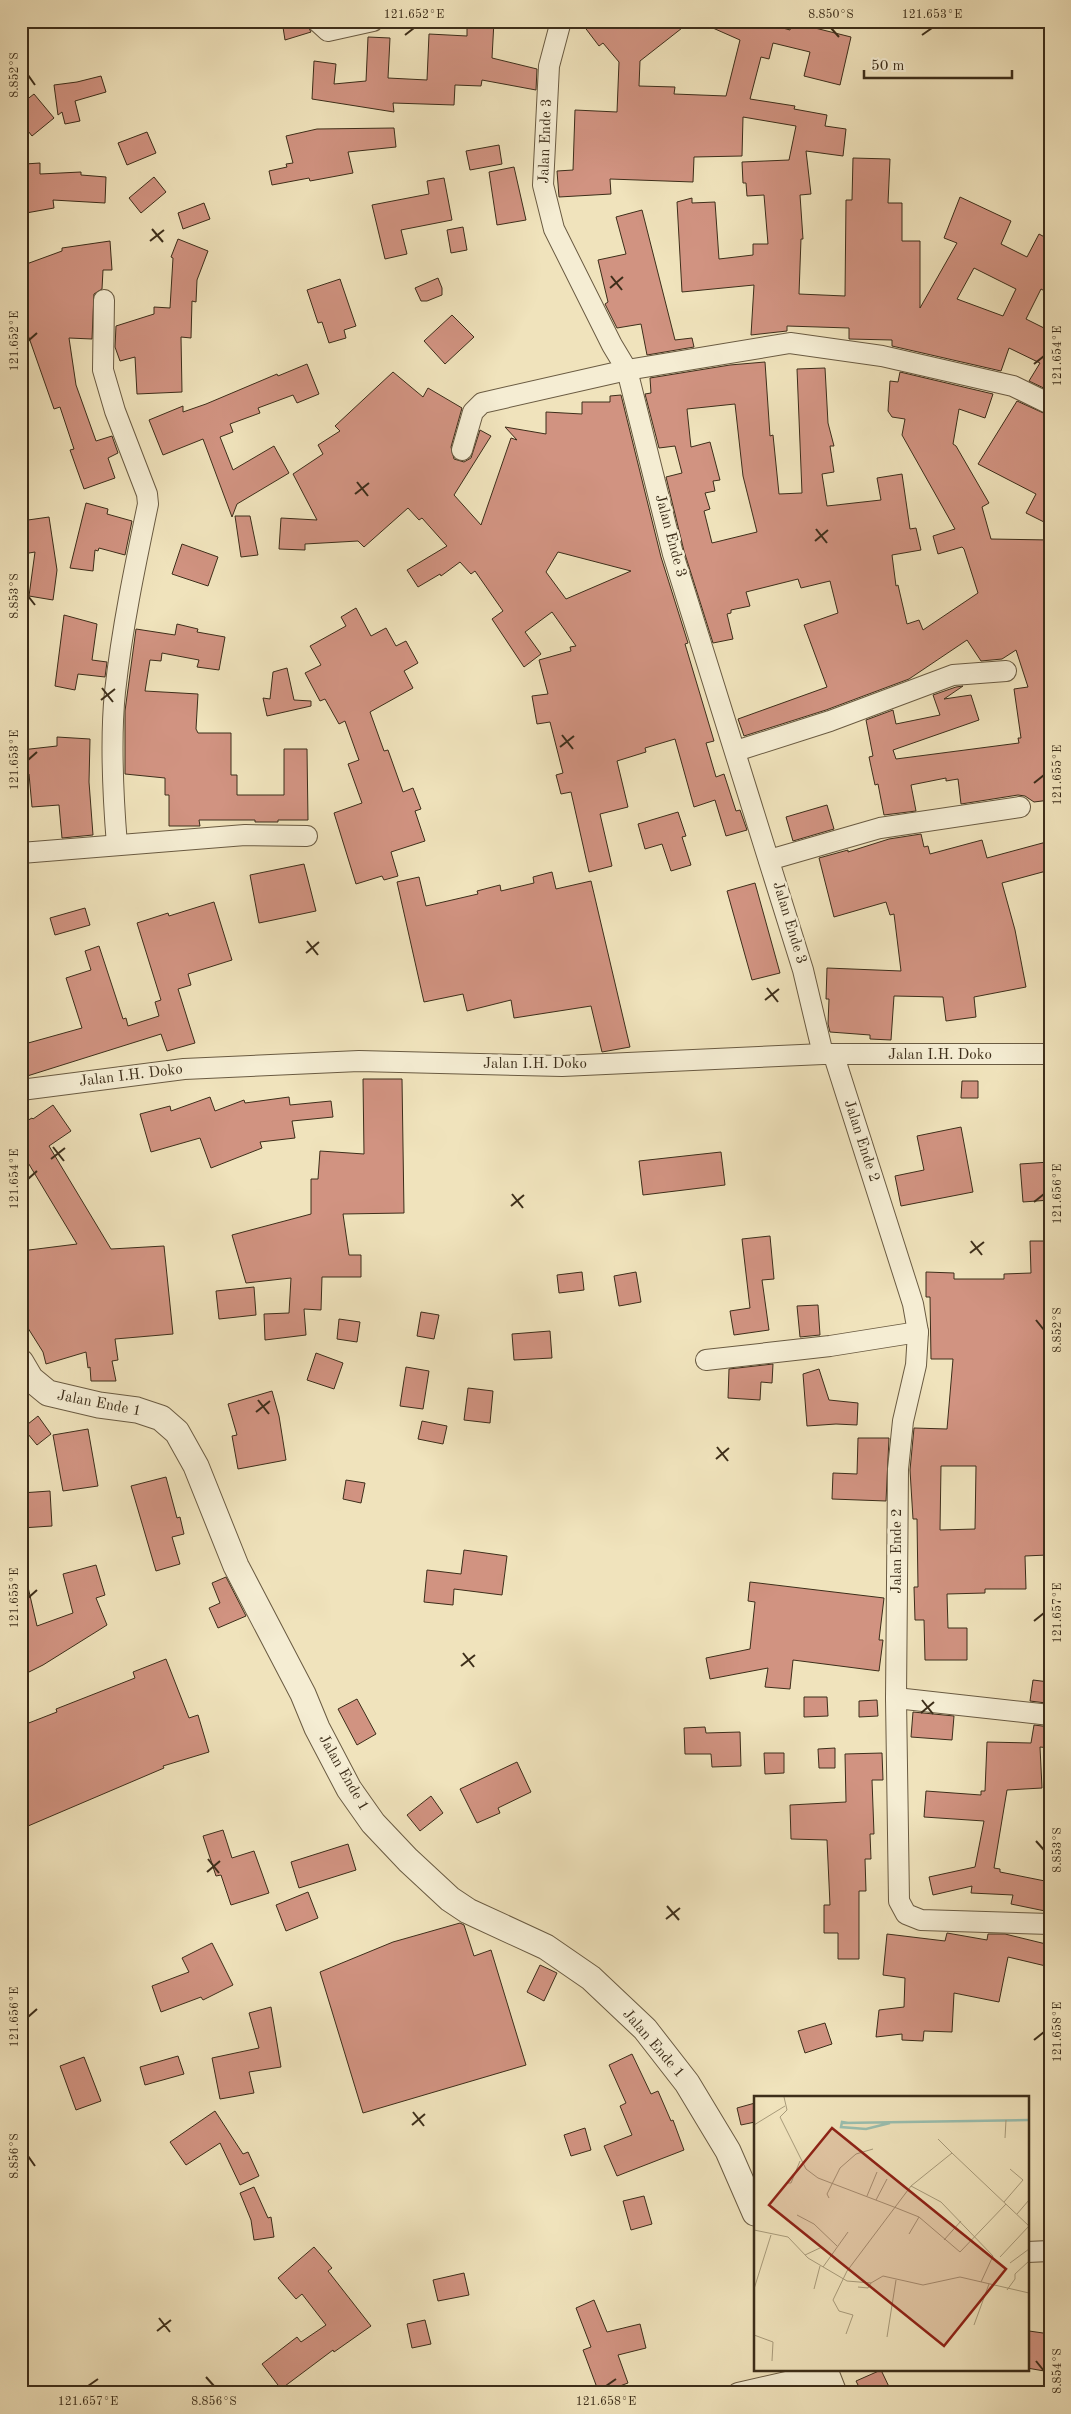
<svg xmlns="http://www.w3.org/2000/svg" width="1071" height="2414" viewBox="0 0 1071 2414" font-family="'Old Standard TT',serif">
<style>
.building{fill:#d19381;stroke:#3d2e1a;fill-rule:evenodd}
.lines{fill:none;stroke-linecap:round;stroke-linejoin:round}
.minor-casing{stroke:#6a5b42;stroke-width:22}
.tertiary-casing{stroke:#6a5b42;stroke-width:27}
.minor{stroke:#f5edd3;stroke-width:20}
.tertiary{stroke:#f5edd3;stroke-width:25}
.ticks{fill:none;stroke:#3d2e1a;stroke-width:2}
.labels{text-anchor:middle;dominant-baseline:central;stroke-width:5;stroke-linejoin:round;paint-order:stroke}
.street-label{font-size:15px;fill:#3d2e1a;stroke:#f5edd3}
.inset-river{fill:none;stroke:#9abeaf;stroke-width:2.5}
.inset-road{fill:none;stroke:#a89b7b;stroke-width:1}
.view{fill:#8f2418;fill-opacity:0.15;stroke:#8f2418;stroke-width:2.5}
.inset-edge{fill:none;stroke:#3d2e1a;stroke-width:2.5}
.neatline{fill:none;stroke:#3d2e1a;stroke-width:2}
.ticks-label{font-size:12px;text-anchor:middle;fill:#3d2e1a}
</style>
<rect width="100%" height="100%" fill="#f0e3bc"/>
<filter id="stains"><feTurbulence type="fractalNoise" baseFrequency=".004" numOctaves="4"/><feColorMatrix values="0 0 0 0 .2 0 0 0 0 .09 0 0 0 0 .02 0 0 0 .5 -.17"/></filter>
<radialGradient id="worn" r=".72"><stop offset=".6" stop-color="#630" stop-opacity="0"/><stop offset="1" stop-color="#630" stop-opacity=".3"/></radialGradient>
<!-- building -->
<g class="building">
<polygon points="282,21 305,21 311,32 285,40"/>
<polygon points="467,21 494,21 492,58 537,69 536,90 482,80 481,86 455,85 454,105 393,103 394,112 312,99 314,61 336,64 334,84 366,81 368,37 390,38 388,78 427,80 429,34 467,36"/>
<path d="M580,21H691L640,61L639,86L675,87L674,94L726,96L740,40L697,21H758L790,30L792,21H813L811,27L851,37L840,85L804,76L810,52L773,43L769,59L761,57L750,99L795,106L794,109L827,115L825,126L846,129L843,156L806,151L811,194L800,195L803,239H801L799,294L845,296L846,200H852L853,158L890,159L888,203H902V241H920V308L957,243L944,238L960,197L1011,221L1001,244L1027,257L1039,234L1050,240V294L1041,289L1026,319L1050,331V391L1029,381L1040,363L1009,348L1001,371L892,346V340L849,339V328L787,326V331L751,335L754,285L682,292L677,202L692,198V203L715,202L719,259L753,255V244H768L764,195L747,196L746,183H743L742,162L789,160L796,126L743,117L742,156L694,157L693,182L610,179L611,194L559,197L557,171L573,170L575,110L617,112L619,62L603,43L599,46ZM974,268L1016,289L1003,316L957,299Z"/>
<polygon points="101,76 106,92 75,101 80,121 65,124 62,112 58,115 54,85 77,82"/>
<polygon points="34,94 54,118 32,136 21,122 21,104"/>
<polygon points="394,128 396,147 348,152 353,173 310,181 309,178 272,185 269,171 287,167 286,164 293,163 286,136 317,129"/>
<polygon points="147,132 156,153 127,165 118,143"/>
<polygon points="499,145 502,164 470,170 466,151"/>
<polygon points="40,163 40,174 81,172 81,175 106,177 105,203 53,200 54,208 26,213 25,164"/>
<polygon points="514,167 526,220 497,225 489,172"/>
<polygon points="154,177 166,192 141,213 129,198"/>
<polygon points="444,178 452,220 401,230 407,254 385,259 372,205 429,194 427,181"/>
<polygon points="204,203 210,219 183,229 178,213"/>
<polygon points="642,210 675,340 692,338 694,347 647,355 641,324 617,328 605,304 608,302 598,260 626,254 616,217"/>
<polygon points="463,227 467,250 451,253 447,230"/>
<polygon points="178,239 208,251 197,280 196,302 192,301 191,338 181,337 182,392 137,394 135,357 120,361 115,347 116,326 154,314 154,307 170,308 173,258 171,257"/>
<polygon points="110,241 112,270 103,270 102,289 94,294 92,339 69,338 76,385 96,441 112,436 118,453 108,458 115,478 84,489 70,450 74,449 60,407 54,409 21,315 21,266 62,251 62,248"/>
<polygon points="438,278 442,288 442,295 427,301 421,301 415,288"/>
<polygon points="340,279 356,326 344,330 346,338 329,343 322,322 318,323 307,290"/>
<polygon points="452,315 474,337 445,364 424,341"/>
<path d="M765,362L770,436L773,435L779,494L802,493L797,369L825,368L828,423L834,446H830L834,472L822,474L827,506L881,500L877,478L902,474L910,529L916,528L921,550L892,555L896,586L898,585L907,624L919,620L923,630L978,593L964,549L962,547L938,554L933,536L955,529L902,435L905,419L892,417L888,411L890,381L898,382L900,372L993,394L985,418L959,409L953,444L956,446L989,503L982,507L991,539L1050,540V638L1044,640L1050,661V800L1034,802L1025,796L1018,795L961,804L958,779L946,781V778L911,785L916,811L884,815L878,784L875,785L869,757L873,756L866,720L893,710L896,724L940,715L933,695L956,687L963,686L944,699L971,695L979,720L893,750L896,759L1019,743L1018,738H1021L1014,689L1028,687L1016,650L1002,659L981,661L967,640L909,679L826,710L744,736L738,719L827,687L804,625L838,613L830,581L801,588L798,579L746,592L750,606L731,610V613L727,614L733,639L713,643L684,551L666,477L682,473L675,446L659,448L645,394L651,393L650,378L730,365ZM735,404L743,476L757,532L712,543L704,511L710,509L705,493L715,491L713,481L720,480L710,442L691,447L687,409Z"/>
<polygon points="307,364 319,394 297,403 293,395 258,408 260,413 230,424 233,432 220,437 233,470 274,446 289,473 237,504 232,517 203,439 163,455 149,420 183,406 183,412 206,404 277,374 278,376"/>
<path d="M393,372L423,397L428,388L462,408L451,447L454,459L464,462L471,458L480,430L491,436L454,495L481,525L511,438L517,440L505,427L546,434V412L582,414V402H610V396L621,395L661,557L688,643L685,644L714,741L706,743L716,777L724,774L736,811L740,810L747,830L726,836L715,800L694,807L675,739L645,748L646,752L617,761L628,807L600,814L612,866L589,872L571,792L561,794L556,775L563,773L550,722L537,724L532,696L548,694L539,660L571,651L570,647L576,646L552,612L525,632L541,654L524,667L492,619L503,611L475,571L471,574L460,562L441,576L440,574L418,587L407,570L447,546L422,518L419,520L408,508L364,547L358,541L305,544V550L279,549L281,518L317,520L293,474L323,454L318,445L340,431L335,426ZM558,552L631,571L566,599L546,572Z"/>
<polygon points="1017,401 1050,416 1050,525 1026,513 1036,494 978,464"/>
<polygon points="86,503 108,509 107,514 132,521 125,555 99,548 98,551 95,550 93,571 70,568"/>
<polygon points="235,516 250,516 258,555 241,557"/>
<polygon points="49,517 57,570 53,600 29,596 35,552 23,554 21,541 21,521"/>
<polygon points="182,544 218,557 208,586 172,574"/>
<polygon points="356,608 371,636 386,628 396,646 406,641 418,663 404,671 413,688 370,712 384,751 388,750 403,792 413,788 421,809 415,811 425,841 391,852 398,876 384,880 382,876 356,884 334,813 362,803 348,764 359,760 345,721 339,724 325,699 320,701 305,673 321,665 310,646 346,626 341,617"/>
<polygon points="64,615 97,624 92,660 107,662 105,677 78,674 75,690 55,686"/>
<polygon points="177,624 198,629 197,632 225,637 219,670 197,667 199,660 162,653 161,661 150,660 145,691 198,694 196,729 198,733 231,733 231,775 237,775 237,795 284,795 284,749 307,749 308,820 278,820 278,822 255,822 255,820 199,820 200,826 169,826 169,795 165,795 165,778 125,774 125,711 136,629 175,635"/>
<polygon points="287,668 294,700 311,701 311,706 267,716 263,698 270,699 273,672"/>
<polygon points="57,737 90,739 89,782 93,835 62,838 59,805 32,807 29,774 21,774 21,750 57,746"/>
<polygon points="827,805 834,829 793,841 786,817"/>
<polygon points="678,812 686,836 682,837 691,865 671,871 662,844 645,849 638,824"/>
<polygon points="921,834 924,847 928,846 930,854 982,840 987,858 1050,841 1050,870 1002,883 1015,930 1026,987 974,997 976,1017 946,1021 943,997 894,996 891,1040 870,1039 870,1035 830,1032 828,1024 829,999 826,999 827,968 901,971 894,914 890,915 886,902 834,917 819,858 848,850 848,852 889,839"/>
<polygon points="304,864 316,911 259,923 250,875"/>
<polygon points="552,872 556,889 591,881 630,1047 602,1052 591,1006 514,1018 511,1000 467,1011 463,994 424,1002 397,882 419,877 426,906 478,894 477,891 500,885 501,891 534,883 533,877"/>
<polygon points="755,883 780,973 752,980 727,891"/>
<polygon points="214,902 232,960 188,974 191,985 178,989 195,1043 167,1051 161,1034 24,1077 21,1069 21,1045 82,1028 66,978 91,970 85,951 99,946 123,1019 126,1018 128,1026 159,1016 155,1002 161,1000 137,923 168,913 169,916"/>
<polygon points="85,908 90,925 55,935 50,918"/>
<polygon points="363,1079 402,1079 404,1213 343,1214 349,1255 361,1255 361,1277 322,1277 321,1310 304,1309 306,1335 265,1340 264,1314 289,1313 291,1278 246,1283 232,1235 311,1214 311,1179 318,1179 320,1151 364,1154"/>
<polygon points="962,1081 978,1081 978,1098 961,1098"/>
<polygon points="210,1097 215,1111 244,1100 245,1103 289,1097 290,1105 331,1101 333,1117 292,1121 295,1138 260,1142 262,1148 211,1168 200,1138 151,1152 140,1114 170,1106 171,1111"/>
<polygon points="53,1105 71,1131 49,1146 111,1249 164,1246 173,1334 115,1339 118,1360 112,1361 116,1381 91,1381 90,1367 88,1368 86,1352 46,1364 43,1352 21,1317 21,1251 77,1244 21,1151 21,1124 32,1118 33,1119"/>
<polygon points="961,1127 973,1192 901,1206 895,1176 924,1170 917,1136"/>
<polygon points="721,1152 725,1185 643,1195 639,1161"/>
<polygon points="1050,1162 1050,1200 1023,1202 1020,1164"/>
<polygon points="770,1236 774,1279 762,1280 769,1330 734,1335 730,1311 750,1308 742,1239"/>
<path d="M1030,1241H1050V1423H1047L1046,1496H1050V1526H1046L1047,1555L1025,1556L1026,1589H985V1593L947,1594L948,1628H967V1660H925L924,1620H915L914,1587H918L917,1519H913L910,1470L914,1428L947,1429L953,1359H931L930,1297H926V1272L954,1273V1279H1004V1274L1031,1273ZM941,1466H976L975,1529L940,1530Z"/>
<polygon points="582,1272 584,1290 559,1293 557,1275"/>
<polygon points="636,1272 641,1302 619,1306 614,1276"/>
<polygon points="254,1287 256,1315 219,1319 216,1291"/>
<polygon points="818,1305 820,1335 800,1337 797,1306"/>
<polygon points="421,1312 439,1315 434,1339 417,1336"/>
<polygon points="339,1319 360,1322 357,1342 337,1339"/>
<polygon points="550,1331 552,1358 514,1360 512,1334"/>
<polygon points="316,1353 343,1363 334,1389 307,1380"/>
<polygon points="773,1364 772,1383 761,1382 760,1400 728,1398 729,1369"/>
<polygon points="406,1367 429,1371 423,1409 400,1406"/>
<polygon points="819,1369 829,1400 858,1403 857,1425 836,1424 807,1426 803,1374"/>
<polygon points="468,1388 493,1391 490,1423 464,1420"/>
<polygon points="272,1391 279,1416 286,1460 238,1469 232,1436 237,1435 228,1404"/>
<polygon points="38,1416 51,1434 37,1445 23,1428"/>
<polygon points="422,1421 447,1426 443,1444 418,1439"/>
<polygon points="88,1429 98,1486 63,1491 53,1435"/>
<polygon points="858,1438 889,1438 886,1501 832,1499 833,1473 857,1474"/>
<polygon points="166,1477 177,1518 180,1517 184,1534 172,1537 180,1564 156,1571 131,1486"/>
<polygon points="346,1480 365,1483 361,1503 343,1499"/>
<polygon points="50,1491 52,1526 21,1528 21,1493"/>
<polygon points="464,1550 507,1556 502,1595 454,1589 453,1605 424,1602 427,1570 461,1574"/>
<polygon points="96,1565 105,1595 96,1598 107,1625 43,1665 21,1676 21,1588 28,1587 37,1626 73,1613 63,1574"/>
<polygon points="226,1577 246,1616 218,1628 209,1608 220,1603 212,1583"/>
<polygon points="750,1582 884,1598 879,1640 883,1640 879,1671 793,1660 790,1689 765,1687 768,1668 710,1679 706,1658 750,1649 755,1602 748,1601"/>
<polygon points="166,1659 189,1718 198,1715 209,1752 163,1766 164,1768 21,1829 21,1726 57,1712 56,1709 135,1678 133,1672"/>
<polygon points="1033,1680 1049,1682 1046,1703 1030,1701"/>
<polygon points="804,1697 827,1697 828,1716 804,1717"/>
<polygon points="357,1699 376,1734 357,1745 338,1709"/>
<polygon points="877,1700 878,1716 859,1717 859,1701"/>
<polygon points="913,1712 954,1716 952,1740 911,1737"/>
<polygon points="1034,1725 1050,1727 1050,1748 1040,1747 1042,1788 1007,1790 994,1868 1000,1869 1000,1872 1050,1882 1050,1912 1011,1904 1013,1895 971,1893 972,1886 933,1895 929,1877 975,1867 984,1821 924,1817 926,1791 981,1795 981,1791 985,1791 987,1742 1031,1743"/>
<polygon points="705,1727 706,1733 740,1732 741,1766 712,1767 711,1754 685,1754 684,1728"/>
<polygon points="835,1748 835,1768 819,1768 818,1749"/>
<polygon points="764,1753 784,1753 784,1773 765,1774"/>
<polygon points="882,1753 883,1780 872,1780 874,1834 870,1834 871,1859 865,1859 866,1891 859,1891 859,1959 838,1959 838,1933 824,1933 824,1905 830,1905 827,1840 791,1839 790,1805 846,1802 845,1754"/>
<polygon points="517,1762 531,1792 498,1808 500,1813 477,1823 460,1789"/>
<polygon points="431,1796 443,1813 420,1831 407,1815"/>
<polygon points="223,1830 232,1858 254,1851 269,1893 231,1905 221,1875 216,1876 203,1836"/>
<polygon points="348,1844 356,1870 299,1888 291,1862"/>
<polygon points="308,1892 318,1918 286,1931 276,1905"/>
<polygon points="460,1923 464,1925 474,1956 491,1950 526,2065 363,2113 320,1972 393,1942"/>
<polygon points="947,1933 987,1940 988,1934 1005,1934 1050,1945 1050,1967 1008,1957 999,2002 954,1993 952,2032 924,2031 923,2041 902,2040 902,2034 876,2037 879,2010 904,2007 905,1978 883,1975 887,1934 945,1941"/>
<polygon points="212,1943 233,1985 203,2000 201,1997 161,2012 152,1986 189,1972 182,1958"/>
<polygon points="540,1965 557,1973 544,2001 527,1992"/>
<polygon points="271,2007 281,2067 249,2072 254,2093 220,2099 212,2058 259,2048 249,2013"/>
<polygon points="825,2023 832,2044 805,2053 798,2031"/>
<polygon points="632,2054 651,2094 658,2091 671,2121 673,2120 684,2150 617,2176 604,2146 632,2135 620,2106 626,2103 609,2065"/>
<polygon points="178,2056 184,2074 145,2085 140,2067"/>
<polygon points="84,2057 101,2101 76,2110 60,2066"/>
<polygon points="755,2103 755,2122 741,2125 737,2108"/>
<polygon points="215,2111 243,2154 248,2152 259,2176 240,2185 220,2143 186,2165 170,2142"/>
<polygon points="585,2128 591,2150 571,2156 564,2135"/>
<polygon points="254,2187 268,2218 271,2217 274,2237 254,2240 251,2220 240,2193"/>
<polygon points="644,2196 652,2224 631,2230 623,2201"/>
<polygon points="314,2247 332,2268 328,2271 371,2326 334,2352 333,2350 281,2389 262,2364 297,2337 301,2342 326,2325 302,2294 296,2299 278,2278"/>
<polygon points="464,2273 469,2295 438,2301 433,2280"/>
<polygon points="594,2300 607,2332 640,2324 646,2348 618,2355 628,2383 601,2393 599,2393 583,2350 591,2347 576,2308"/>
<polygon points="425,2320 431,2344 412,2348 407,2324"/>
<polygon points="1029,2331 1050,2334 1050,2372 1027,2368"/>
<polygon points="881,2370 892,2393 862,2393 856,2381"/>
</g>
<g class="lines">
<defs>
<g id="minor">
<polyline points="317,21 328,31 373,21"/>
<polyline points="561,21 549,66 543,185 554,229 612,345 627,370 673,554 803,970 823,1054"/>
<path d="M104,300L103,370L115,411L147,494L148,504C135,566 122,628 115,692C110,741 113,796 117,845"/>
<polyline points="462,450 473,412 482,403 627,370 790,343 882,356 1013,386 1050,404"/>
<polyline points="736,751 830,721 953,675 1006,671"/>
<polyline points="21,853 245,835 307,836"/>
<polyline points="769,860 880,828 1020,807"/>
<polyline points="834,1056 913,1304 918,1332 916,1365 903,1421 898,1469 896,1698 899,1901 906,1914 921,1920 1050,1924"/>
<polyline points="21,1090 184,1069 359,1061 562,1066 823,1054 1050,1054"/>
<polyline points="706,1360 830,1346 918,1332"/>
<polyline points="896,1698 1050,1715"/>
<polyline points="1027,2252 1050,2251"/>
<polyline points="738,2393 826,2373"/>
</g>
<g id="tertiary">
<polyline points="21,1362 31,1379 48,1393 99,1405 137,1410 161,1418 177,1432 196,1466 236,1566 303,1694 317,1728 349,1789 373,1823 408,1860 450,1899 468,1911 546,1947 591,1978 645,2029 687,2083 728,2151 755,2213"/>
<polyline points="825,2370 834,2393"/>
</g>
</defs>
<!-- minor casing -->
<use href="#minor" class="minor-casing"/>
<!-- tertiary casing -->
<use href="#tertiary" class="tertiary-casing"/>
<!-- minor -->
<use href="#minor" class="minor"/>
<!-- tertiary -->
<use href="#tertiary" class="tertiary"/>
</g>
<!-- ticks -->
<path class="ticks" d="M831,28L839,37M405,35L414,28M922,35L932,28M28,75L35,85M152,229L163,242M150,241L164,230M611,276L622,290M610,288L623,277M28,341L37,333M1034,364L1044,356M357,482L368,496M355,494L369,483M816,529L827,543M815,541L828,530M28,596L35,605M102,688L113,702M101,700L115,689M562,735L573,749M560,747L574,736M28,760L37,752M1034,783L1044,775M307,941L318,955M306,953L319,942M767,988L778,1002M765,1000L779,989M53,1147L64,1161M51,1159L65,1148M28,1179L37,1171M512,1194L523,1208M1034,1202L1044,1194M511,1206L524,1195M971,1241L982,1255M970,1253L984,1242M1036,1320L1044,1330M258,1400L269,1414M256,1412L270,1401M717,1447L728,1461M716,1459L729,1448M28,1598L37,1590M1034,1621L1044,1613M463,1653L474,1667M461,1666L475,1655M922,1700L933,1714M921,1713L934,1702M1036,1841L1044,1850M208,1859L219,1873M207,1872L220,1861M667,1906L679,1920M666,1919L680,1908M28,2017L37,2009M1034,2040L1044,2032M413,2112L424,2126M412,2125L425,2114M28,2156L35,2166M159,2318L170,2332M157,2331L171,2320M1036,2361L1044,2371M206,2377L214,2386M88,2386L98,2379M606,2386L616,2379"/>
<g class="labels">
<!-- street labels -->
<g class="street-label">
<text transform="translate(546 141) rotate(-88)">Jalan Ende 3</text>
<text transform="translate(670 536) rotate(75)">Jalan Ende 3</text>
<text transform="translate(789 923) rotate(73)">Jalan Ende 3</text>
<text x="940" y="1055">Jalan I.H. Doko</text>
<text x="535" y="1064">Jalan I.H. Doko</text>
<text transform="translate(131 1076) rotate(-7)">Jalan I.H. Doko</text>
<text transform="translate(861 1141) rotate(72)">Jalan Ende 2</text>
<text transform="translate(99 1404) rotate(11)">Jalan Ende 1</text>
<text transform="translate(897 1551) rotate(-90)">Jalan Ende 2</text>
<text transform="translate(343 1773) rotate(60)">Jalan Ende 1</text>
<text transform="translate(653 2044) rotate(49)">Jalan Ende 1</text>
</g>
</g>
<!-- overview -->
<g transform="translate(754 2096)">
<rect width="275" height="275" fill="#f0e3bc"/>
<path class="inset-river" d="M88,27L275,24M94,27L88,26L87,31L112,33L136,27"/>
<path class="inset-road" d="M30,1L33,14L26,21L52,73L64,82L140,111M0,29L31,10M251,42L252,24M184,43L198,57M32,87H37L46,65M157,90L187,106L239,160L227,186M113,100L123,76M75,102L73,98L86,72L102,58L119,53M122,104L133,83M250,106L269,84L256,73M140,111L165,121L206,156L252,108M263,118L275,104M43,119L60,128L83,150M0,134L34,141L54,162L93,185L117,187L129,180L169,189L206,181L275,197M155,138L165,121M190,144L207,125M51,159L68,151M246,161L275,130M256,167L275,153M69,171L94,136M104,191L114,192L117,187M0,193L17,139M60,193L66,170M253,194L261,183V178L275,165M220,229L235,188M92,238L99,219L85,215L79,204L93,175L157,90L198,57L275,130M0,239L19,246L18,265M133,241L142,184"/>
<path class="view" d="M78,32L252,173L190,250L15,109Z"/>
<rect width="275" height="275" class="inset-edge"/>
</g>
<!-- margin -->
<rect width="1071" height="2414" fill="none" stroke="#f0e3bc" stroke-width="55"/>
<!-- scale -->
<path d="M864 70v8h148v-8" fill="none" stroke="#3d2e1a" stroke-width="2.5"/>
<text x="871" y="70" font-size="15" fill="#3d2e1a" stroke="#f5edd3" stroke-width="4" paint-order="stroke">50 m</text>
<rect x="28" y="28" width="1016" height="2358" class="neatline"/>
<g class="ticks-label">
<text x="414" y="18">121.652°E</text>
<text x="831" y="18">8.850°S</text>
<text x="932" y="18">121.653°E</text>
<text transform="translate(14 75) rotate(-90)" y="4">8.852°S</text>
<text transform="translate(14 341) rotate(-90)" y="4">121.652°E</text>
<text transform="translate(1057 356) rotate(-90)" y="4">121.654°E</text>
<text transform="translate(14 596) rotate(-90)" y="4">8.853°S</text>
<text transform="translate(14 760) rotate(-90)" y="4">121.653°E</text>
<text transform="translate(1057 775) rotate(-90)" y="4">121.655°E</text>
<text transform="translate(14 1179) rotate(-90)" y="4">121.654°E</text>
<text transform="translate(1057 1194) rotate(-90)" y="4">121.656°E</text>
<text transform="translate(1057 1330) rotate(-90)" y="4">8.852°S</text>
<text transform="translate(14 1598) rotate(-90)" y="4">121.655°E</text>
<text transform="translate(1057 1613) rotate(-90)" y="4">121.657°E</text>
<text transform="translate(1057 1850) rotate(-90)" y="4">8.853°S</text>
<text transform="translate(14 2017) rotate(-90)" y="4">121.656°E</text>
<text transform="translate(1057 2032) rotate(-90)" y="4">121.658°E</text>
<text transform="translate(14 2156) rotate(-90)" y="4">8.856°S</text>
<text transform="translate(1057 2371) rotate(-90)" y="4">8.854°S</text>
<text x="88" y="2405">121.657°E</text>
<text x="214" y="2405">8.856°S</text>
<text x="606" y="2405">121.658°E</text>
</g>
<rect width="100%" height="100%" filter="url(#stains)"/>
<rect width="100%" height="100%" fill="url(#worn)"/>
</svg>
